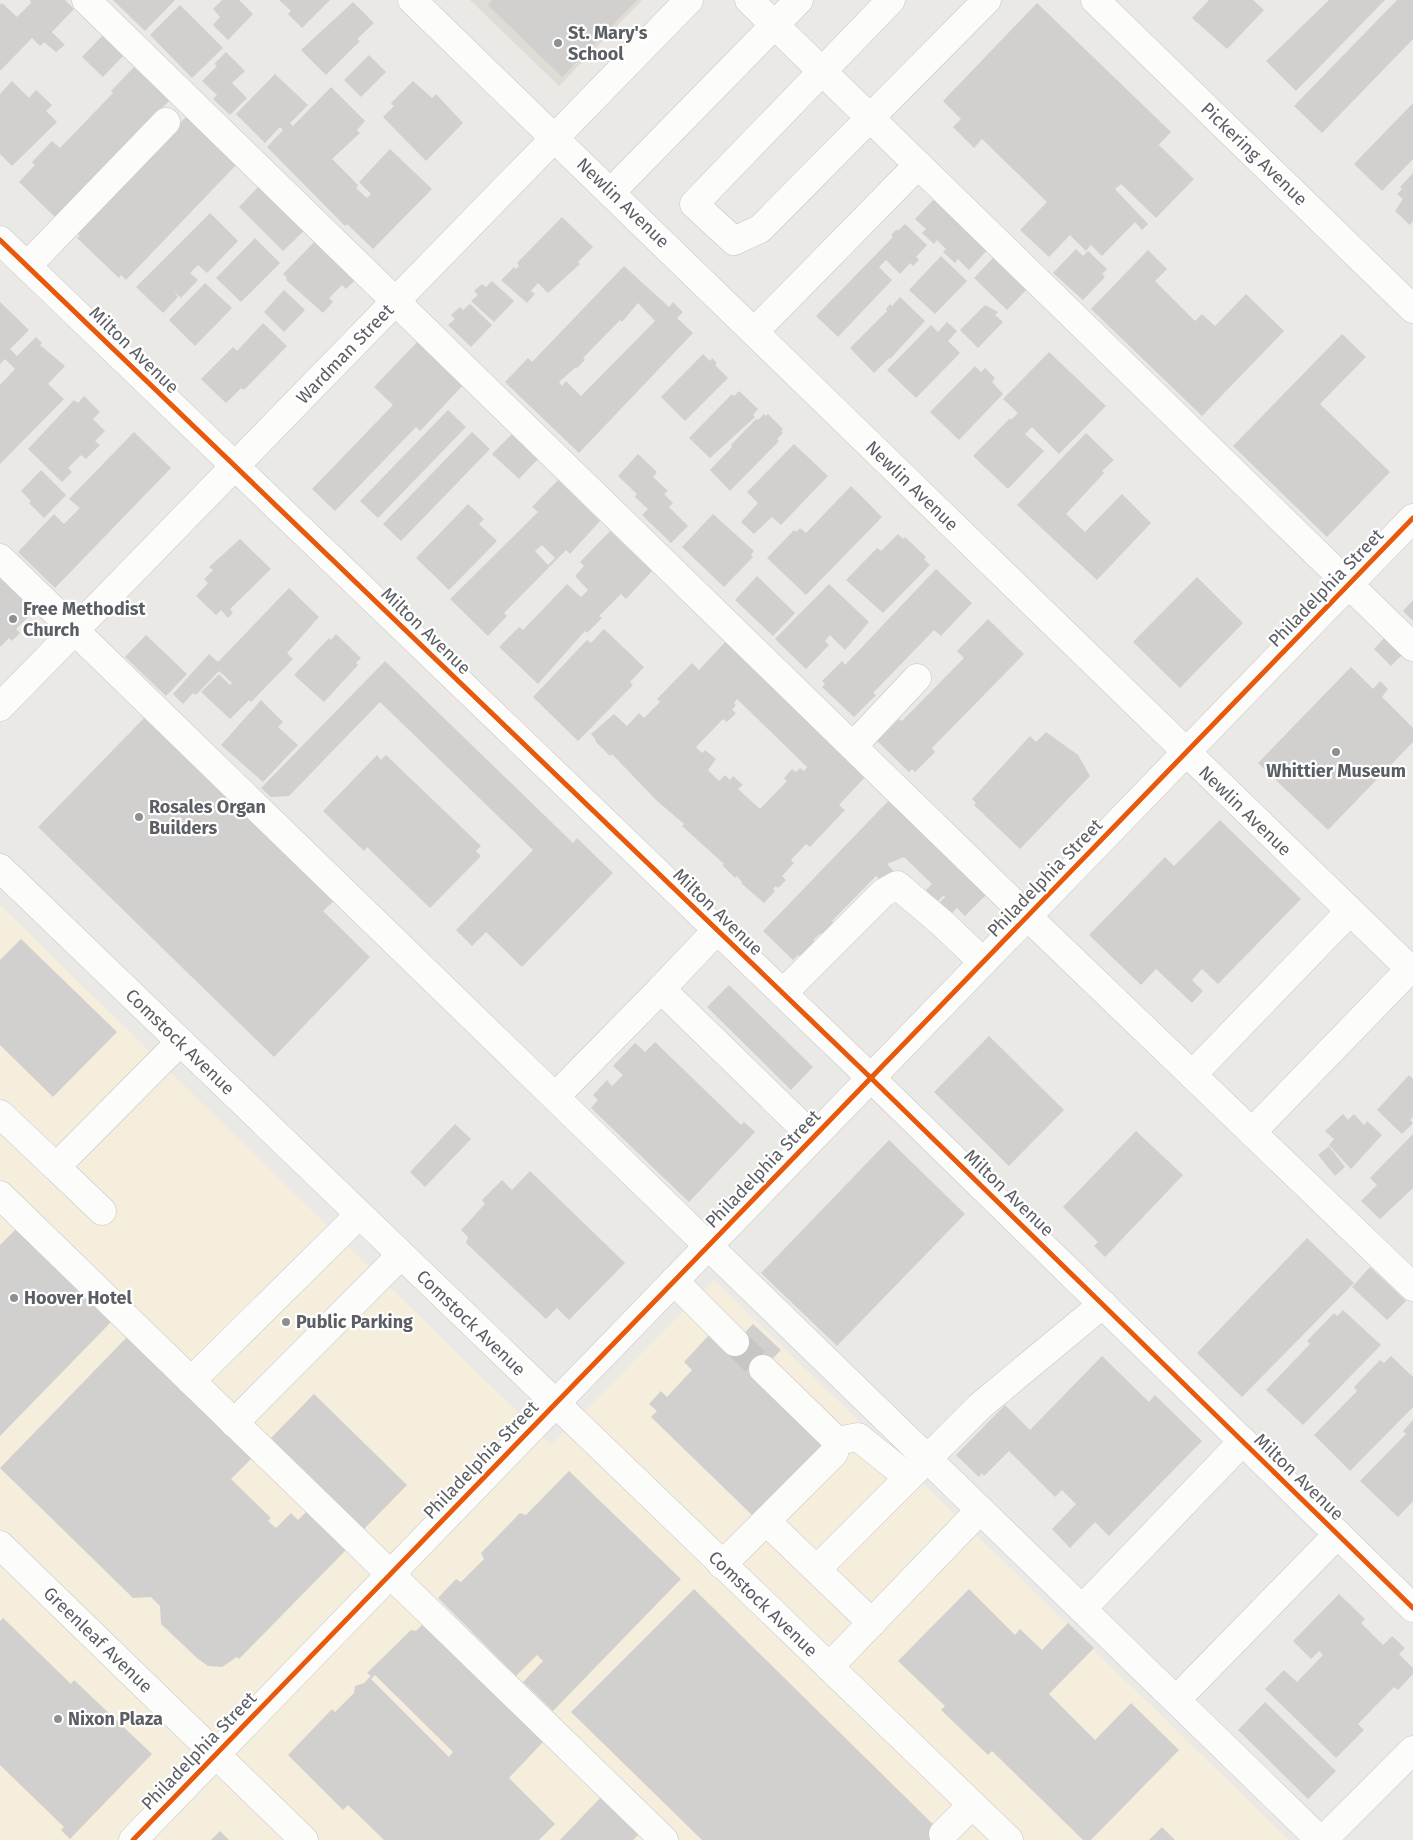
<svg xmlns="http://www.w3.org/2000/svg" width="1413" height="1840" viewBox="0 0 1413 1840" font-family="'Fira Sans',sans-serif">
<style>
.commercial{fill:#f5eedd}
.education{fill:#dfdbd5}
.building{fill:#d2d0ce;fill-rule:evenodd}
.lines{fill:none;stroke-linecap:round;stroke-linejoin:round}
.minor-tunnel{stroke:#c7c6c5;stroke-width:28;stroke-dasharray:28 14;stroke-linecap:butt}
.minor-casing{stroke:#c6c6c6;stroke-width:29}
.minor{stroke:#fcfcfb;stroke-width:28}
.cycleway-casing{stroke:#fff;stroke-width:8}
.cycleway{stroke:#e8590c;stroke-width:5}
.poi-dot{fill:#8d8f91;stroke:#fff;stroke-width:2}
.labels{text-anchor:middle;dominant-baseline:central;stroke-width:4.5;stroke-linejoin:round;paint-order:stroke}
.poi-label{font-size:18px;font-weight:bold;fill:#5b5f64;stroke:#fff;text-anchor:start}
.street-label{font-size:18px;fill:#5b5f64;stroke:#fff}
</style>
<rect width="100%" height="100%" fill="#ebe9e5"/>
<!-- commercial -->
<polygon class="commercial" points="0,905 551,1445 714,1280 1289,1840 0,1840"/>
<!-- education -->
<polygon class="education" points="470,0 642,0 559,86"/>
<!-- building -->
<g class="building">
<polygon points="30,0 65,0 74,9 52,32 65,45 56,52 44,42 40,46 32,38 0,71 0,5 2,3 17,17 31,3"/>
<polygon points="113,0 175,0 145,31"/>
<polygon points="222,0 239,0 253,14 228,40 213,25 220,17 213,9"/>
<polygon points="279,0 330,0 302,28 288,14 291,11"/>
<polygon points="492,0 637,0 562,77 488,5"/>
<polygon points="1209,0 1253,0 1264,10 1227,49 1192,18"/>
<polygon points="1329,0 1385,0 1296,91 1266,61"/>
<polygon points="1397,0 1413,0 1413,39 1322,133 1294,106"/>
<polygon points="353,2 374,23 357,39 360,41 326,75 301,50"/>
<polygon points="1037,3 1171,132 1151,153 1159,145 1194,179 1156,218 1121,184 1115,189 1148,224 1142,230 1135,222 1102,256 1091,245 1086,251 1070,235 1049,257 1020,230 1047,202 982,139 974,148 953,127 961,119 943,101"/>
<polygon points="180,5 223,48 192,78 150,35"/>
<polygon points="102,36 123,56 103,77 82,57"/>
<polygon points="226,52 245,71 232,83 247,98 230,115 213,99 217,95 202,81 217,66 214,64"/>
<polygon points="369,55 386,72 361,97 344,80"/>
<polygon points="134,67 137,70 139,68 169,97 169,101 55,217 19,182 35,165 32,162 52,141 60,148 113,93 111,91"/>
<polygon points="275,74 308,105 290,123 293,126 331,87 365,121 357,130 360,133 332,159 358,185 356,188 367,198 371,194 359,182 390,149 432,189 373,249 347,224 345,226 267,147 283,130 280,127 265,143 236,114"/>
<polygon points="12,81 29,98 36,90 52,105 46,111 57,122 12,166 0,154 0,94"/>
<polygon points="413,81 432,98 436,94 463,123 426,161 383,117 394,106 391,103"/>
<polygon points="1413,103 1413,159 1382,191 1354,164"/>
<polygon points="186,117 236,165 126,280 121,275 119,278 77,238 80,236 76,232"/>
<polygon points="1413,173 1413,221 1410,225 1395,211 1403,199 1397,194 1402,189 1400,187"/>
<polygon points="261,184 306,229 283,251 239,207"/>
<polygon points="936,197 989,248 969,270 958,259 955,263 943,252 946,249 937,240 934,244 922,233 926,229 915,219"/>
<polygon points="210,213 238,241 207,273 198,265 190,273 198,280 181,298 174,291 178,297 163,313 136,287"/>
<polygon points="562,217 593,247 578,262 580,264 548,293 538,283 531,291 535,294 527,303 501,280 514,267 516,269 519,266 517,263"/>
<polygon points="905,224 927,245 916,257 919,260 913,266 910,263 900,274 886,260 879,267 892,280 838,337 816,316 893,237 891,235 897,229 898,231"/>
<polygon points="255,238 280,263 241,302 216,278"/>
<polygon points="318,238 357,278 346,289 342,285 329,298 333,302 323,313 286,280 287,278 283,274"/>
<polygon points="1076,249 1083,256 1088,251 1107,269 1102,274 1105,277 1083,300 1053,273"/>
<polygon points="1148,250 1167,269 1155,281 1195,321 1202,314 1215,326 1246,294 1284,331 1202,416 1091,309"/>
<polygon points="941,256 967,281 935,314 909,290"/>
<polygon points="993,258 1026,290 1007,310 974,278"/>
<path d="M624,266L669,307L673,302L683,312L677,318L693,333L579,453L505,382L528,358L532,362ZM638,303L655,321L581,396L566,381L562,386L559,382L576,367L577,368L585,360L583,358L620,320L622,322Z"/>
<polygon points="492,281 514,301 494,322 471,301 478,295 474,291 482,284 486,287"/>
<polygon points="205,283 232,308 195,346 169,320"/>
<polygon points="284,290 305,310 284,332 264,312"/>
<polygon points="900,297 925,321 890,359 889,358 874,373 850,348 887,311 886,309 890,304 892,306"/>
<polygon points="0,302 29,330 10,349 17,356 36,337 42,343 40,345 65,366 48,384 64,399 0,464 0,385 15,369 5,359 0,364"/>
<polygon points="470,304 492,325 471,347 448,325 455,319 451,315 460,307 463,310"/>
<polygon points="985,305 998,312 995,315 1003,322 978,348 960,330"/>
<polygon points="947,322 957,331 948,341 960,353 916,398 887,370 931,325 938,332"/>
<polygon points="263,323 287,346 244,390 241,388 226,403 201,379 233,347 237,351"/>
<polygon points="1342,334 1366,357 1320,404 1390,472 1327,537 1233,446"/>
<polygon points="421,338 466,382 420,431 416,427 335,511 312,489 393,405 374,387"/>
<polygon points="1049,352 1106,406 1059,454 1032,427 1025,434 1044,451 1008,489 973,456 1010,418 1011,420 1018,413 1003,399"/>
<polygon points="703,354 710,361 712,358 717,363 715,365 728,378 685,421 661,397"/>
<polygon points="975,366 981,372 985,368 995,378 992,382 1003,394 959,440 930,412"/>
<polygon points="739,391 758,409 753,415 755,417 710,458 689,438 732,394 734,396"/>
<polygon points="84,396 100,412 93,419 105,431 95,441 100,445 86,459 81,455 68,468 72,472 62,482 28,449 74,400 78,403"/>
<polygon points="448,410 466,427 378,518 360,501"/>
<polygon points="764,414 766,416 768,414 783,429 781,432 783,433 777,439 779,441 730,491 710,470 732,447 731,445 756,419 758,420"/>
<polygon points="134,432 171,468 55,588 18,552 54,514 64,524 80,508 69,499"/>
<polygon points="472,432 490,449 401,541 383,524"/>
<polygon points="1086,433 1114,460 1102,471 1104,473 1066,514 1085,532 1122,494 1151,523 1097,580 1017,505"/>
<polygon points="512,434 538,459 519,479 492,454"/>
<polygon points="794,444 828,476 781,525 772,517 754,534 741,522 758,503 747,492"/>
<polygon points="638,454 657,472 653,477 668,491 664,494 673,503 669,507 688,526 671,543 642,515 648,509 635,497 637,494 618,476"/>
<polygon points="41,470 66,495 44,518 29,503 31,501 21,491"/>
<path d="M558,480L600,521L570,554L566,550L504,613L507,616L488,636L450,599L538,512L532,507ZM542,545L555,558L548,565L535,551Z"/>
<polygon points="851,486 882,517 806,595 767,558 794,530 796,532 800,528 806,533"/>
<polygon points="468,504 484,519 479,524 497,541 449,590 416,558"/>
<polygon points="713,514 754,551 751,555 753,557 724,587 682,547"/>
<polygon points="610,531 652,571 626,599 621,594 599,616 602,618 587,633 585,631 538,684 499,647 519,627 523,630 567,584 581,597 588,590 575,576 584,566 580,562"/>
<polygon points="898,534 903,539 905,537 926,557 924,559 930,565 883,613 846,580 877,548 881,551"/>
<polygon points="240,539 271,569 230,609 233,613 228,618 221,610 216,615 196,596 208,583 204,579 213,570 209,567"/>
<polygon points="936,569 972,603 941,636 934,630 873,693 876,695 854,717 822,687 825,684 822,681 842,661 845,665"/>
<polygon points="0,573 36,609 16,629 20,633 12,641 9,638 0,647"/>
<polygon points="757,576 795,613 773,636 735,600"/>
<polygon points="1197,577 1243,623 1180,688 1133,642"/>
<polygon points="829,584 869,622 845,650 830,635 825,641 829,645 806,669 775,639"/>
<polygon points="289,588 319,617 287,653 293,659 251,702 249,700 230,719 201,692 219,674 230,685 232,683 219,671 196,695 193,693 183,704 173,694 209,654 218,662"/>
<polygon points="1413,600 1413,621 1403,611"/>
<polygon points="988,619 1024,654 932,748 935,752 915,772 912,769 909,772 877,741 899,719 902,721 964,658 957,651"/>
<polygon points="604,629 644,667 630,682 633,685 578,741 533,697 587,640 591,643"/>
<polygon points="336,634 361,658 356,663 358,665 324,702 294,675 329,638 331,640"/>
<polygon points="146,635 187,674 166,696 125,657"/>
<polygon points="1386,636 1404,653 1391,666 1374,649"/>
<path d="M728,639L866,776L839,805L845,810L810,847L806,844L791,860L794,863L782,876L786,880L778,888L776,886L773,889L775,891L764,903L741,883L742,882L737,876L735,878L722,865L724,864L682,826L684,824L656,800L612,754L610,756L595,741L596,740L591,734L614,714L627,726L639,713L644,718L660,702L657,699L692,663L699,670ZM737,699L807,767L804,771L800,768L796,772L792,769L784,778L787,781L760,809L738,789L743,785L733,776L730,780L725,775L719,781L708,770L716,759L705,750L702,753L696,747L723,719L727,722L736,713L732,710L736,705L734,703Z"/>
<polygon points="385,661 573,843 577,838 613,873 522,967 486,932 472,946 456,930 533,850 380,702 289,796 271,797 261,788"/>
<polygon points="1351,667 1373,689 1380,681 1388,689 1382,697 1413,728 1413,742 1328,830 1258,763"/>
<polygon points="261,700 283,722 278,727 298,745 263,782 221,745"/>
<polygon points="146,716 337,898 323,911 370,957 274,1057 38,827"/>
<polygon points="1046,732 1078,755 1090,776 1020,849 974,805 976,803 972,799 1030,736 1036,742"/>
<polygon points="377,755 381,760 386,755 481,846 476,851 481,856 430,908 367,847 364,851 323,811"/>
<polygon points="893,796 991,890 965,916 957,908 950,915 938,904 945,897 944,895 937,902 925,891 932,884 904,857 887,864 894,871 883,883 876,876 832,921 839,928 828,940 821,933 813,940 821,947 806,962 798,955 793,960 763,931"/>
<polygon points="1220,820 1301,899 1218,984 1202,969 1192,980 1203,991 1192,1003 1156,969 1141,985 1089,935 1165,857 1174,866"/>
<polygon points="21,939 117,1032 53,1097 0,1045 0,960"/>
<polygon points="729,985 813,1067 791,1090 707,1007"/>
<polygon points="989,1036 1064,1110 1009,1166 934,1092"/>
<polygon points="655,1042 741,1125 744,1122 755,1132 689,1202 591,1108 598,1100 593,1095 607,1080 612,1086 623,1075 613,1066 635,1043 645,1052"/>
<polygon points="1409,1075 1413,1079 1413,1117 1410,1120 1413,1123 1402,1134 1377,1110"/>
<polygon points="1343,1114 1348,1120 1354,1114 1364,1125 1367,1121 1382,1135 1351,1169 1329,1145 1334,1139 1325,1131"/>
<polygon points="455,1124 471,1139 425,1187 410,1172"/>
<polygon points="1136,1131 1183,1175 1105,1257 1094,1246 1098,1242 1063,1207"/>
<polygon points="1413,1134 1413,1188 1380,1219 1361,1201 1377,1185 1370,1178"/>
<polygon points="889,1140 965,1214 837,1346 761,1273"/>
<polygon points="1329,1146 1345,1167 1335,1176 1318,1155"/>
<polygon points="530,1171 625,1263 569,1320 557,1308 546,1319 466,1243 468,1237 461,1230 485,1204 482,1200 502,1180 512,1190"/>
<polygon points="16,1229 111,1322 0,1436 0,1245"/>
<polygon points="1307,1238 1354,1283 1242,1397 1197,1353"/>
<polygon points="1370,1267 1406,1301 1387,1320 1352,1287"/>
<polygon points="1343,1310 1381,1345 1303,1425 1266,1390 1310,1344 1307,1341 1334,1313 1337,1316"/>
<polygon points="753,1324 781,1350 753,1379 823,1445 754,1517 651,1417 657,1411 649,1404 661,1391 667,1397 692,1370 684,1362 709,1335 726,1352"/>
<polygon points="128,1336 252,1458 231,1479 271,1518 268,1521 276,1528 291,1513 298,1520 308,1510 347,1549 239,1659 237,1657 222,1667 208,1666 198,1659 161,1624 160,1606 151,1597 133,1598 0,1468"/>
<polygon points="1102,1356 1149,1402 1155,1395 1202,1441 1109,1536 1095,1522 1070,1548 1052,1529 1076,1504 1062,1490 1055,1497 1009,1451 984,1476 982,1473 979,1477 956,1455 1005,1405 1030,1430"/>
<polygon points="1391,1356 1413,1377 1413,1407 1350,1471 1314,1435 1357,1391 1354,1387 1380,1360 1384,1363"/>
<polygon points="314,1394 407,1485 364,1529 271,1438"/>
<polygon points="1413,1420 1413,1501 1398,1517 1360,1481 1406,1434 1403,1431"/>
<polygon points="569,1471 681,1579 553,1711 523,1682 543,1661 537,1655 516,1676 438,1598 456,1579 461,1582 484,1559 481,1553 520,1513 526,1515"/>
<polygon points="694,1589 949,1840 702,1840 571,1712"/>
<polygon points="969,1589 1015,1635 1020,1629 1042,1650 1068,1623 1094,1648 1049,1694 1095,1740 1131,1703 1179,1750 1091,1840 1083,1840 992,1751 988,1755 941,1710 945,1706 898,1661"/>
<polygon points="1339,1594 1365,1619 1361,1623 1383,1645 1392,1636 1405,1648 1399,1654 1413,1668 1413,1674 1398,1690 1394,1687 1358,1724 1364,1730 1336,1758 1265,1689 1284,1670 1297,1682 1323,1655 1319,1651 1311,1659 1293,1641"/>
<polygon points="3,1618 71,1684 74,1680 152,1754 70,1839 61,1830 64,1827 0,1765 0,1621"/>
<path d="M424,1623L544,1741L509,1778L555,1824L539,1840H384L348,1805L343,1810L288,1755L332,1709L335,1712L354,1693L355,1686L364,1683L371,1676L367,1673L411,1630L416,1631ZM375,1675L453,1752L449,1757L371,1679Z"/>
<polygon points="1265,1702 1336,1771 1308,1799 1238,1730"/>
<polygon points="602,1796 640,1833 633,1840 560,1840"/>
<polygon points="1162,1827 1175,1840 1149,1840"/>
<polygon points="220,1831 229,1840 211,1840"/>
</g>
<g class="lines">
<!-- minor-tunnel -->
<polyline class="minor-tunnel" points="735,1342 763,1369"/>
<defs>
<g id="minor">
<polyline points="86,0 1027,916 1413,1287"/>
<polyline points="412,0 1413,972"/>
<polyline points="749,0 1413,647"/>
<polyline points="891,0 694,204 734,241 760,229 987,0"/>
<polyline points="1095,0 1413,309"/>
<polyline points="611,192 799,0"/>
<polyline points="0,240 871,1078 1413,1608"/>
<polyline points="27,266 166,122"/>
<polyline points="754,332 918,165"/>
<polyline points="0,558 1320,1840"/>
<polyline points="0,707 689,0"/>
<polyline points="853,746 917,678"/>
<polyline points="0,868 1009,1840"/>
<polyline points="717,930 661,989 813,1137"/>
<polyline points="783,993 883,893 897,885 942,923 983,962"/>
<polyline points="1192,1075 1350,911"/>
<polyline points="555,1097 661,989"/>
<polyline points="0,1114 56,1167"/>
<polyline points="1252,1132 1410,969"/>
<polyline points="0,1195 664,1840"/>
<polyline points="102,1211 56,1167 180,1042"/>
<polyline points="674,1281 735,1342"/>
<polyline points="763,1369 837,1441"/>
<polyline points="191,1381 359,1215"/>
<polyline points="234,1423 401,1255"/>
<polyline points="837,1441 858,1437 908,1477"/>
<polyline points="766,1521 872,1623"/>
<polyline points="0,1545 304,1840"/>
<polyline points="722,1565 834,1453 837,1441"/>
<polyline points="817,1569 980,1406 1103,1304"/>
<polyline points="1082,1609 1243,1441"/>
<polyline points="829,1667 980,1510"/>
<polyline points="1176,1700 1338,1534"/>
<polyline points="943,1834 972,1805"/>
<polyline points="133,1840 1413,518"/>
<polyline points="1323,1840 1413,1750"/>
</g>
</defs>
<!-- minor casing -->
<use href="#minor" class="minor-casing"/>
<!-- minor -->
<use href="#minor" class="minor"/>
<defs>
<g id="cycleway">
<polyline points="0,240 871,1078 1413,1608"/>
<polyline points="133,1840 1413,518"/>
</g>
</defs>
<!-- cycleway casing -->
<use href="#cycleway" class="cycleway-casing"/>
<!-- cycleway -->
<use href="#cycleway" class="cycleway"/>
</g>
<!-- markers -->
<g class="poi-dot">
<circle cx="558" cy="43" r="5"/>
<circle cx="13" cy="619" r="5"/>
<circle cx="1336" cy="752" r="5"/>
<circle cx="139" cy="817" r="5"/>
<circle cx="14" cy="1298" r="5"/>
<circle cx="286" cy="1322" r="5"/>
<circle cx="58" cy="1719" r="5"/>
</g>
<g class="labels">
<!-- poi labels -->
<g class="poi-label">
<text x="568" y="33">St. Mary's<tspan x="568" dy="21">School</tspan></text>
<text x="23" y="609">Free Methodist<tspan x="23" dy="21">Church</tspan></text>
<text x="1336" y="771" text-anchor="middle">Whittier Museum</text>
<text x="149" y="807">Rosales Organ<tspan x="149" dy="21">Builders</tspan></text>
<text x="24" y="1298">Hoover Hotel</text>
<text x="296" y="1322">Public Parking</text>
<text x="68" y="1719">Nixon Plaza</text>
</g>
<!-- street labels -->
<g class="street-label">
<text transform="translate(1254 154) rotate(44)">Pickering Avenue</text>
<text transform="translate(623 203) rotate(44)">Newlin Avenue</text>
<text transform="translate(134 350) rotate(44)">Milton Avenue</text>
<text transform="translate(345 354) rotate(-46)">Wardman Street</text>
<text transform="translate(912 486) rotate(44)">Newlin Avenue</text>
<text transform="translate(1326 588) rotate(-46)">Philadelphia Street</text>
<text transform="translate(426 631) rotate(44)">Milton Avenue</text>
<text transform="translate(1245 811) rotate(44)">Newlin Avenue</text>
<text transform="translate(1045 878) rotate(-46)">Philadelphia Street</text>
<text transform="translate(718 912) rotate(44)">Milton Avenue</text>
<text transform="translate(180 1042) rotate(44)">Comstock Avenue</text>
<text transform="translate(763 1169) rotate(-46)">Philadelphia Street</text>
<text transform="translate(1009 1193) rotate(44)">Milton Avenue</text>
<text transform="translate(471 1323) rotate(44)">Comstock Avenue</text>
<text transform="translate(481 1460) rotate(-46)">Philadelphia Street</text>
<text transform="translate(1299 1477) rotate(44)">Milton Avenue</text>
<text transform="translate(763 1604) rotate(44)">Comstock Avenue</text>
<text transform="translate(98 1640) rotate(44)">Greenleaf Avenue</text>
<text transform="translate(199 1751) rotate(-46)">Philadelphia Street</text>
</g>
</g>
</svg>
